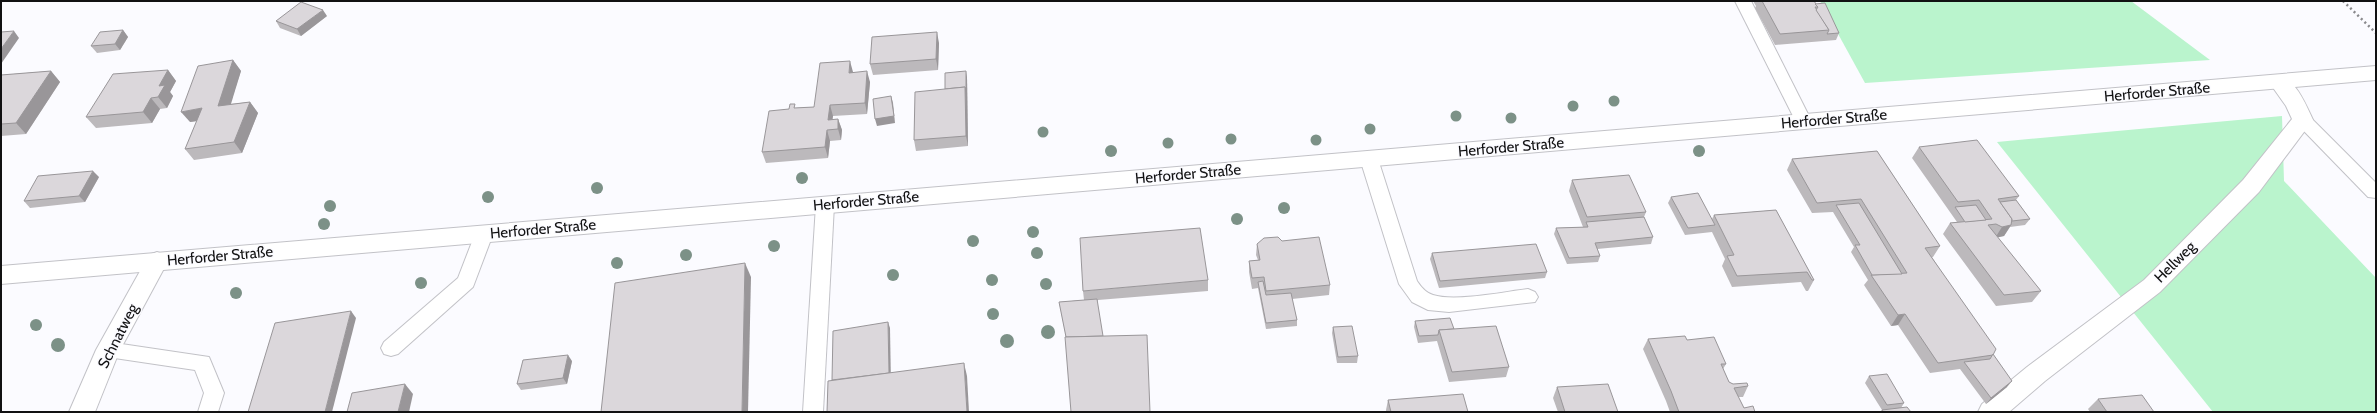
<svg xmlns="http://www.w3.org/2000/svg" width="2377" height="413" viewBox="0 0 2377 413" font-family="Cabin,sans-serif">
<style>
.green{fill:#baf4cd}
.lines{fill:none;stroke-linecap:round;stroke-linejoin:round}
.lane-casing{stroke:#c2c2c7;stroke-width:2}
.street-casing{stroke:#c2c2c7;stroke-width:2}
.secondary-casing{stroke:#c2c2c7;stroke-width:2}
.path{stroke:#89898c;stroke-width:2.5;stroke-dasharray:2 3;stroke-linecap:butt}
.lane{fill:#fff;fill-rule:evenodd}
.street{fill:#fff;fill-rule:evenodd}
.secondary{fill:#fff;fill-rule:evenodd}
.tree{fill:#7c9187}
.wall{fill:#bcb9bc}
.shaded-wall{fill:#999699}
.building{fill:#dbd7db;stroke:#999699}
.labels{text-anchor:middle;dominant-baseline:central;stroke-width:3;stroke-linejoin:round;paint-order:stroke}
.street-label{font-size:15px;fill:#111112;stroke:#fbfbff}
</style>
<rect width="100%" height="100%" fill="#fbfbff"/>
<!-- green -->
<g class="green">
<polygon points="1820,1 2131,1 2210,60 1865,83"/>
<polygon points="2282,116 2284,181 2376,278 2376,412 2213,412 1997,142"/>
</g>
<g class="lines">
<defs>
<g id="lane">
<polygon points="1735,1 1751,1 1812,122 1810,126 1804,128 1798,126"/>
<polygon points="2303,114 2309,116 2376,183 2376,198 2368,197 2297,124 2295,120 2297,116"/>
<path d="M1369,153L1375,155L1378,159L1417,281C1421,287 1426,293 1433,295C1455,302 1503,292 1528,289L1535,292L1538,297L1535,302L1449,312L1428,310L1412,302L1399,284L1360,159L1363,155Z"/>
<polygon points="825,198 831,200 834,205 823,412 803,412 816,205 819,200"/>
<polygon points="484,227 490,229 493,234 473,287 398,354 391,356 384,354 381,348 384,342 458,278 475,234 478,229"/>
<polygon points="108,342 209,357 224,393 218,412 198,412 204,393 195,370 101,356 98,350 101,344"/>
</g>
<g id="street">
<path d="M2279,75C2296,80 2306,105 2313,120L2259,192L2160,292L2045,381L2009,412H1978L1982,404L2027,367L2144,280L2243,180L2292,119L2286,106L2269,82L2272,77Z"/>
<polygon points="157,252 165,255 168,261 119,352 95,412 69,412 96,350 149,255"/>
</g>
<polygon id="secondary" points="2376,66 2376,80 1,284 1,266"/>
</defs>
<!-- lane casing -->
<use href="#lane" class="lane-casing"/>
<!-- street casing -->
<use href="#street" class="street-casing"/>
<!-- secondary casing -->
<use href="#secondary" class="secondary-casing"/>
<!-- path -->
<polyline class="path" points="2343,1 2376,33"/>
<!-- lane -->
<use href="#lane" class="lane"/>
<!-- street -->
<use href="#street" class="street"/>
<!-- secondary -->
<use href="#secondary" class="secondary"/>
</g>
<!-- trees -->
<g class="tree">
<circle cx="1614" cy="101" r="5.5"/>
<circle cx="1573" cy="106" r="5.5"/>
<circle cx="1456" cy="116" r="5.5"/>
<circle cx="1511" cy="118" r="5.5"/>
<circle cx="1370" cy="129" r="5.5"/>
<circle cx="1043" cy="132" r="5.5"/>
<circle cx="1231" cy="139" r="5.5"/>
<circle cx="1316" cy="140" r="5.5"/>
<circle cx="1168" cy="143" r="5.5"/>
<circle cx="1111" cy="151" r="6"/>
<circle cx="1699" cy="151" r="6"/>
<circle cx="802" cy="178" r="6"/>
<circle cx="597" cy="188" r="6"/>
<circle cx="488" cy="197" r="6"/>
<circle cx="330" cy="206" r="6"/>
<circle cx="1284" cy="208" r="6"/>
<circle cx="1237" cy="219" r="6"/>
<circle cx="324" cy="224" r="6"/>
<circle cx="1033" cy="232" r="6"/>
<circle cx="973" cy="241" r="6"/>
<circle cx="774" cy="246" r="6"/>
<circle cx="1037" cy="253" r="6"/>
<circle cx="686" cy="255" r="6"/>
<circle cx="617" cy="263" r="6"/>
<circle cx="893" cy="275" r="6"/>
<circle cx="992" cy="280" r="6"/>
<circle cx="421" cy="283" r="6"/>
<circle cx="1046" cy="284" r="6"/>
<circle cx="236" cy="293" r="6"/>
<circle cx="993" cy="314" r="6"/>
<circle cx="36" cy="325" r="6"/>
<circle cx="1048" cy="332" r="7"/>
<circle cx="1007" cy="341" r="7"/>
<circle cx="58" cy="345" r="7"/>
</g>
<!-- wall -->
<g class="wall">
<polygon points="1753,1 1814,1 1839,33 1836,40 1775,45 1755,8 1756,6"/>
<polygon points="327,16 301,36 280,28 276,21"/>
<polygon points="123,30 128,37 120,50 97,53 91,46"/>
<polygon points="939,43 938,70 873,75 870,64"/>
<polygon points="233,60 241,71 230,104 250,102 258,113 242,153 194,160 185,149 197,121 190,122"/>
<polygon points="168,70 176,81 170,92 173,96 167,108 160,109 152,123 96,128 86,117"/>
<polygon points="51,71 60,82 26,134 1,136 1,75"/>
<polygon points="853,72 870,82 867,114 833,116 832,120 838,119 842,130 841,140 830,141 828,158 766,163 762,152 789,109 796,108 814,107"/>
<polygon points="967,77 968,146 916,151 914,140 945,89"/>
<polygon points="1919,147 2019,196 2016,200 2030,219 2025,225 2010,227 2004,236 1997,237 2041,291 2032,302 1996,306 1943,234 1950,223 1957,222 1912,158"/>
<polygon points="1877,151 1940,246 1933,257 1932,257 1993,354 2007,387 1986,404 1960,369 1930,373 1898,325 1891,326 1864,285 1868,280 1851,252 1854,247 1833,212 1812,213 1787,170 1792,159"/>
<polygon points="99,177 85,202 30,208 24,201"/>
<polygon points="1572,180 1646,212 1644,217 1653,237 1651,244 1597,249 1600,256 1598,262 1567,264 1554,234 1556,228 1583,227 1569,191"/>
<polygon points="1671,197 1712,219 1714,215 1776,210 1814,280 1808,291 1806,291 1801,282 1732,287 1722,266 1725,259 1712,232 1685,235 1668,203"/>
<polygon points="1257,244 1330,285 1329,295 1292,299 1297,320 1297,326 1266,329 1258,288 1252,289 1249,272 1249,261 1258,260 1256,255"/>
<polygon points="1432,253 1547,272 1545,278 1439,288 1430,259"/>
<polygon points="1208,280 1208,291 1098,300 1066,337 1059,302 1084,300 1083,291"/>
<polygon points="1415,321 1454,329 1509,367 1506,377 1449,382 1437,341 1418,343 1414,327"/>
<polygon points="1333,327 1358,356 1357,363 1337,363 1332,333"/>
<polygon points="1648,339 1687,340 1726,364 1723,369 1729,382 1733,384 1748,386 1743,397 1738,397 1744,408 1755,412 1670,412 1666,401 1643,349"/>
<polygon points="572,361 567,384 521,390 517,384"/>
<polygon points="1869,376 1904,403 1901,408 1911,412 1880,412 1882,410 1865,383"/>
<polygon points="1557,387 1618,412 1558,412 1553,398"/>
<polygon points="2098,399 2154,412 2090,412 2088,409"/>
<polygon points="1388,400 1468,412 1386,412 1386,410"/>
</g>
<!-- shaded-wall -->
<g class="shaded-wall">
<polygon points="323,10 327,16 301,36 297,29"/>
<polygon points="123,30 128,37 120,50 115,44"/>
<polygon points="14,31 19,38 1,64 1,49"/>
<polygon points="937,32 939,43 938,70 936,59"/>
<polygon points="233,60 241,71 227,117 218,106"/>
<polygon points="850,61 853,72 852,83 849,73"/>
<polygon points="168,70 176,81 170,92 173,96 167,108 158,97 159,86"/>
<polygon points="51,71 60,82 26,134 16,123"/>
<polygon points="867,71 870,82 867,114 865,103"/>
<polygon points="966,71 967,77 968,146 966,136 965,87"/>
<polygon points="891,96 893,103 895,123 877,126 875,119"/>
<polygon points="151,98 160,109 152,123 143,112"/>
<polygon points="250,102 258,113 242,153 234,142"/>
<polygon points="830,105 833,116 831,130 828,120"/>
<polygon points="202,108 211,119 190,122 181,112"/>
<polygon points="838,119 842,130 841,140 838,129"/>
<polygon points="827,130 830,141 828,158 825,147"/>
<polygon points="93,171 99,177 85,202 79,196"/>
<polygon points="2011,225 2004,236 1995,238 2002,227"/>
<polygon points="745,263 751,277 748,412 742,412"/>
<polygon points="351,311 356,318 332,412 325,412"/>
<polygon points="1905,314 1898,325 1891,326 1898,315"/>
<polygon points="888,322 890,328 891,386 889,379"/>
<polygon points="568,355 572,361 567,384 563,378"/>
<polygon points="964,363 967,376 969,412 967,412"/>
<polygon points="2012,381 2007,387 1986,404 1991,398"/>
<polygon points="405,384 413,394 409,412 398,412"/>
</g>
<!-- building -->
<g class="building">
<polygon points="1762,1 1814,1 1818,7 1815,7 1829,30 1780,34"/>
<polygon points="301,2 323,10 297,29 276,21"/>
<polygon points="1825,3 1839,33 1827,34 1829,30 1816,10 1818,7 1815,4"/>
<polygon points="123,30 115,44 91,46 100,32"/>
<polygon points="14,31 1,49 1,32"/>
<polygon points="937,32 936,59 870,64 872,37"/>
<polygon points="233,60 218,106 250,102 234,142 185,149 202,108 181,112 198,66"/>
<polygon points="850,61 849,73 867,71 865,103 830,105 828,120 838,119 838,129 827,130 825,147 762,152 769,111 789,109 790,104 795,104 794,108 814,107 820,63"/>
<polygon points="168,70 159,86 165,85 158,97 151,98 143,112 86,117 113,74"/>
<polygon points="51,71 16,123 1,124 1,75"/>
<polygon points="966,71 966,92 965,87 945,89 945,73"/>
<polygon points="965,87 966,136 914,140 915,92"/>
<polygon points="891,96 894,116 875,119 873,99"/>
<polygon points="1977,140 2019,196 1998,199 2012,219 2011,225 2002,227 1996,224 1988,225 2041,291 2004,295 1950,223 1992,219 1979,200 1958,202 1919,147"/>
<polygon points="1877,151 1940,246 1925,248 1996,349 1993,355 1938,363 1905,314 1898,315 1871,275 1907,273 1861,199 1817,203 1792,159"/>
<polygon points="93,171 79,196 24,201 38,176"/>
<polygon points="1629,175 1646,212 1587,217 1572,180"/>
<polygon points="1698,193 1715,225 1688,228 1671,197"/>
<polygon points="2016,200 2030,219 2012,221 2012,219 2000,202"/>
<polygon points="1859,203 1902,274 1872,275 1855,245 1860,245 1836,205"/>
<polygon points="1976,205 1986,220 1965,222 1955,207"/>
<polygon points="1776,210 1814,280 1812,280 1807,272 1737,276 1727,256 1734,255 1714,215"/>
<polygon points="1644,217 1653,237 1595,243 1600,256 1569,258 1556,228 1588,227 1586,222"/>
<polygon points="1200,228 1208,280 1083,291 1080,238"/>
<polygon points="1278,237 1282,241 1319,237 1330,285 1266,291 1264,277 1252,278 1249,261 1260,260 1257,244 1264,238"/>
<polygon points="1536,244 1547,272 1440,281 1432,253"/>
<polygon points="745,263 742,412 601,412 615,283"/>
<polygon points="1263,281 1266,295 1291,293 1297,320 1266,323 1258,282"/>
<polygon points="1097,299 1103,336 1066,337 1059,302"/>
<polygon points="351,311 325,412 248,412 275,323"/>
<polygon points="1450,318 1454,329 1439,330 1438,335 1419,336 1415,321"/>
<polygon points="888,322 889,373 832,380 833,331"/>
<polygon points="1352,326 1358,356 1338,357 1333,327"/>
<polygon points="1496,326 1509,367 1452,372 1439,330"/>
<polygon points="1147,335 1150,412 1071,412 1065,337"/>
<polygon points="1685,336 1687,340 1714,337 1726,364 1721,364 1729,382 1733,384 1747,383 1748,386 1734,388 1744,408 1753,406 1755,412 1679,412 1671,391 1648,339"/>
<polygon points="1993,354 2012,381 1991,398 1964,362 1990,359"/>
<polygon points="568,355 563,378 517,384 523,360"/>
<polygon points="964,363 967,412 827,412 828,381"/>
<polygon points="1887,374 1904,403 1887,405 1869,376"/>
<polygon points="405,384 398,412 347,412 352,393"/>
<polygon points="1608,384 1618,412 1565,412 1557,387"/>
<polygon points="1463,394 1468,412 1391,412 1388,400"/>
<polygon points="2142,395 2154,412 2107,412 2098,399"/>
<polygon points="1907,407 1911,412 1883,412 1882,410"/>
</g>
<g class="labels">
<!-- street labels -->
<g class="street-label">
<text transform="translate(2157 92) rotate(-5)">Herforder Straße</text>
<text transform="translate(1834 119) rotate(-5)">Herforder Straße</text>
<text transform="translate(1511 147) rotate(-5)">Herforder Straße</text>
<text transform="translate(1188 174) rotate(-5)">Herforder Straße</text>
<text transform="translate(866 201) rotate(-5)">Herforder Straße</text>
<text transform="translate(543 229) rotate(-5)">Herforder Straße</text>
<text transform="translate(220 256) rotate(-5)">Herforder Straße</text>
<text transform="translate(2175 262) rotate(-45)">Hellweg</text>
<text transform="translate(118 336) rotate(-63)">Schnatweg</text>
</g>
</g>
<!-- border -->
<rect width="2377" height="413" fill="none" stroke="#111112" stroke-width="4"/>
</svg>
